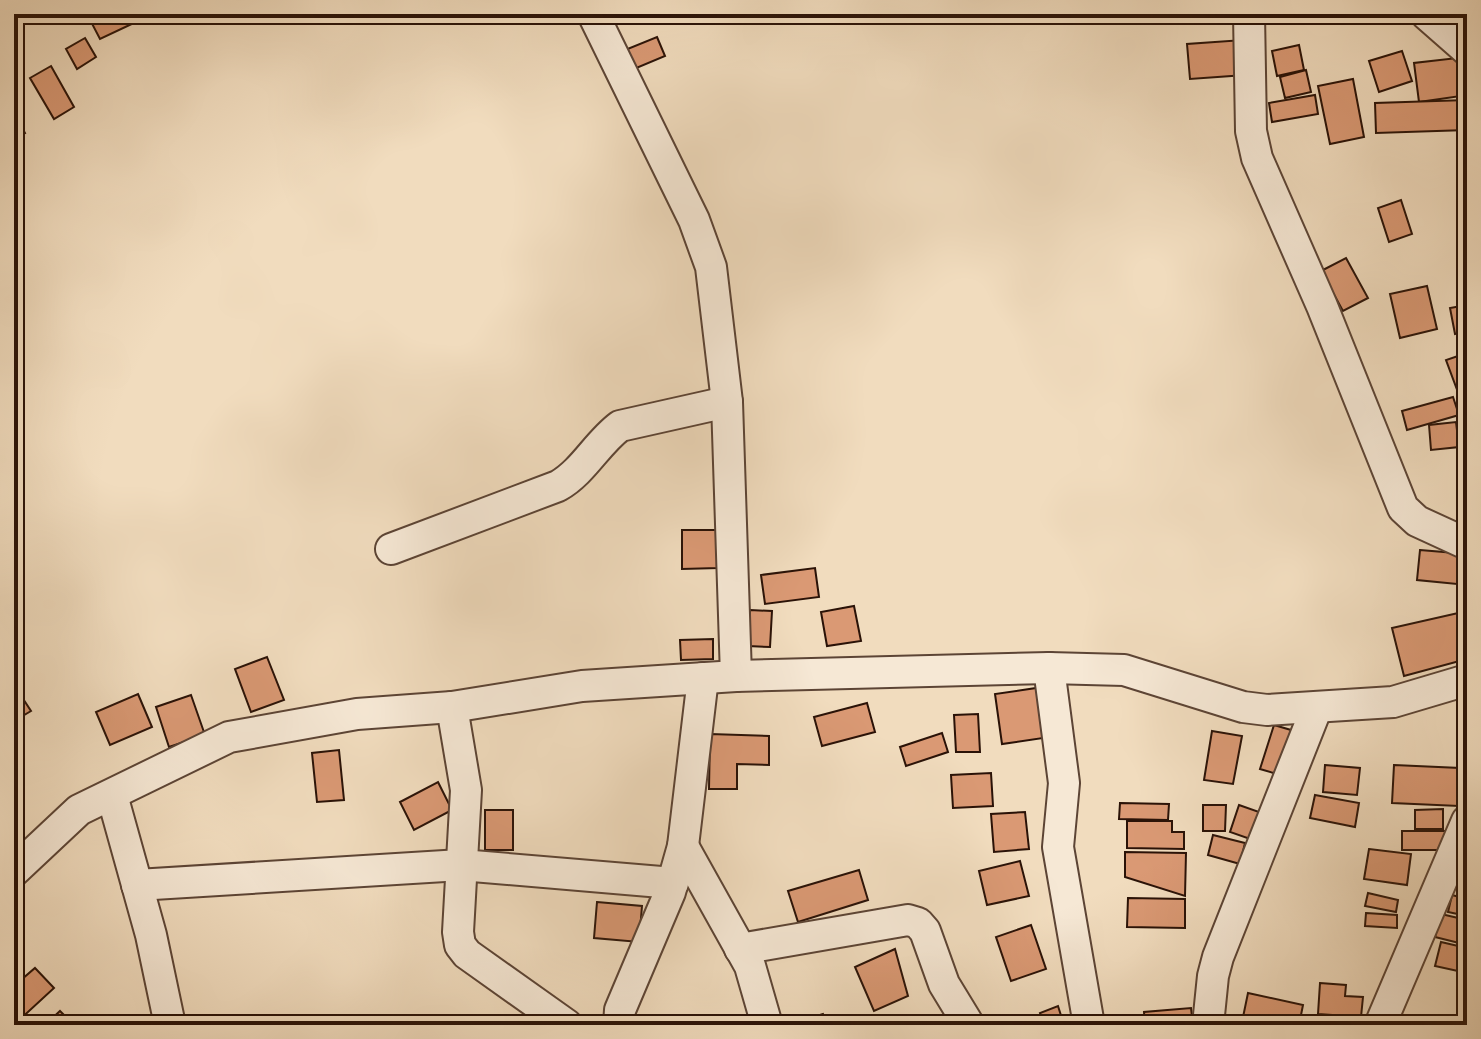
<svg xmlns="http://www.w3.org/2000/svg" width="1481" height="1039" viewBox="0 0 1481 1039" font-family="Cardo,serif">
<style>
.building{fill:#da9974;stroke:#2a1207;stroke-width:2}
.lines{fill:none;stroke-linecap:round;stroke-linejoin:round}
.street-casing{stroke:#5c4435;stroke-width:34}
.street{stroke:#f6e8d5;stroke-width:30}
</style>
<rect width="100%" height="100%" fill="#f1dcbe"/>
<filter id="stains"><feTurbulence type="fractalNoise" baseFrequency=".0025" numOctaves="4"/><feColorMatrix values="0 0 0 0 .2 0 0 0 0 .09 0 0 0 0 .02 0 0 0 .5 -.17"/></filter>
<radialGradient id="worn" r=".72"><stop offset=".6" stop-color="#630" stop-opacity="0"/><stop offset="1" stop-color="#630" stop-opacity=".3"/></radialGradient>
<!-- building -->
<g class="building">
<polygon points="87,14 132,14 136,22 100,39"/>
<polygon points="657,37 665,56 634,69 625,50"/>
<polygon points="85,38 96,57 77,69 66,49"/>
<polygon points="1243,40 1245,75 1190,79 1187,44"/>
<polygon points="1299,45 1304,70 1277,76 1272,51"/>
<polygon points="1402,51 1412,81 1379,92 1369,61"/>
<polygon points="1457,58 1461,96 1419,102 1414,63"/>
<polygon points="51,66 74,107 54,119 30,78"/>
<polygon points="1306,70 1311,92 1285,98 1280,77"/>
<polygon points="1353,79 1364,137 1330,144 1318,86"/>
<polygon points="1315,95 1318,114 1272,122 1269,103"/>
<polygon points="1467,100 1467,130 1376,133 1375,103"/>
<polygon points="14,113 25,133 14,139"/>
<polygon points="1401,200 1412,234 1389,242 1378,208"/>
<polygon points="1467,201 1467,226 1464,226 1460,202"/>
<polygon points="1346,258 1368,298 1343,311 1321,271"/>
<polygon points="1427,286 1437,329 1400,338 1390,294"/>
<polygon points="1467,305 1467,331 1455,334 1450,308"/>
<polygon points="1467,353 1467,392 1459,395 1446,360"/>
<polygon points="1453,397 1459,415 1407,430 1402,411"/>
<polygon points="1467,418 1467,450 1461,419"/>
<polygon points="1456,422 1459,447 1431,450 1429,425"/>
<polygon points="682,530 717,530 718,568 682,569"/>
<polygon points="1420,550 1467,554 1467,585 1417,580"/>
<polygon points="815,568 819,597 765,604 761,575"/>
<polygon points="854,606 861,641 827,646 821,612"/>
<polygon points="750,610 772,611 770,647 748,646"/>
<polygon points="1467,611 1467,659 1404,676 1392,628"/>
<polygon points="713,639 713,659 681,660 680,640"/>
<polygon points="267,657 284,700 251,712 235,669"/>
<polygon points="14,685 31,711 14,721"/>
<polygon points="1043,687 1050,737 1002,744 995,694"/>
<polygon points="138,694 152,727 110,745 96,712"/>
<polygon points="191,695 205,735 169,747 156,707"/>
<polygon points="867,703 875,732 822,746 814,717"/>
<polygon points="978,714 980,752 956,752 954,715"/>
<polygon points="1274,725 1291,730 1277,774 1260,769"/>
<polygon points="1212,731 1242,736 1233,784 1204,780"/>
<polygon points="942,733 948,752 906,766 900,747"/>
<polygon points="710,734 769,736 769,765 737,764 737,789 709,789"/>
<polygon points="339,750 344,800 317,802 312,753"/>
<polygon points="1325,765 1360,768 1357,795 1323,792"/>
<polygon points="1394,765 1460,768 1459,806 1392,803"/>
<polygon points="991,773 993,806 953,808 951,775"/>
<polygon points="438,782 452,810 414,830 400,802"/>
<polygon points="1315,795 1359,803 1355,827 1310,818"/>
<polygon points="1120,803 1169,804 1168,820 1119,819"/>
<polygon points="1203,805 1226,805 1225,831 1203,831"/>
<polygon points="1239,805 1262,813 1253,840 1230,832"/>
<polygon points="1443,809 1443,829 1415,829 1415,810"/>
<rect x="485" y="810" width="28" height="40"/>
<polygon points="1025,812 1029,849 994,852 991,814"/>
<polygon points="1127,821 1172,821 1172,832 1184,832 1184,849 1127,848"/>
<rect x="1402" y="831" width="51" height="19"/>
<polygon points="1213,835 1245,843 1240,864 1208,855"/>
<polygon points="1369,849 1411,854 1407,885 1364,879"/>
<polygon points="1125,852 1186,853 1185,896 1125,877"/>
<polygon points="1020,861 1029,896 987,905 979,871"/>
<polygon points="859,870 868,900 798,922 788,891"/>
<polygon points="1368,893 1398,900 1396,912 1365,906"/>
<polygon points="1452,895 1467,899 1467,916 1448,912"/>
<polygon points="1128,898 1185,899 1185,928 1127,927"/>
<polygon points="597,902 642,906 639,942 594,938"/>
<polygon points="1366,913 1397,915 1397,928 1365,926"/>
<polygon points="1441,914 1467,920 1467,945 1435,937"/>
<polygon points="1031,925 1046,969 1011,981 996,937"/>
<polygon points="1441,942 1467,948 1467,973 1435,966"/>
<polygon points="895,949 908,996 874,1011 855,967"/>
<polygon points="35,968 54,988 16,1023 14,986"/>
<polygon points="1320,983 1346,985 1345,996 1363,997 1361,1017 1318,1014"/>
<polygon points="1248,993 1303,1005 1299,1025 1257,1025 1242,1022"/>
<polygon points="1058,1006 1064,1025 1044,1025 1040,1013"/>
<polygon points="1191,1008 1193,1025 1145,1025 1144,1012"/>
<polygon points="60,1011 74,1025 45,1025"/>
<polygon points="823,1014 827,1025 790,1025 790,1024"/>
</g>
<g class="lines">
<defs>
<g id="street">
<polyline points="593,14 694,220 711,267 727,402 736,676"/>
<polyline points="1249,14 1251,131 1257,158 1322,306 1403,508 1417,521 1467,544"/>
<polyline points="1426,14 1467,50"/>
<path d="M391,549L558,486C583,472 597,443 620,426L727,402"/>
<polyline points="1049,668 1064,783 1058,847 1089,1025"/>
<polyline points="452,707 466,790 458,932 460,945 467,954 567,1025"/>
<polyline points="112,795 151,935 170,1025"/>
<polyline points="683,846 750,966 767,1025"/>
<polyline points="14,871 79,810 229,737 357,714 452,707 582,686 736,676 1049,668 1124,670 1243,707 1267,710 1393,702 1467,680"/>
<polyline points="137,885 461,865 673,883"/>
<polyline points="740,949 908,920 918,923 925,931 944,984 969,1025"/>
<polyline points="619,1025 620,1010 670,892 683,846 703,678"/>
<polyline points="1208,1025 1213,976 1218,957 1317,707"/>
<polyline points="1380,1025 1467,821"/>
</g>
</defs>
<!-- street casing -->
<use href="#street" class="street-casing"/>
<!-- street -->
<use href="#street" class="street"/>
</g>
<!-- margin -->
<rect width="1481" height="1039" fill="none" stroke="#f1dcbe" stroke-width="48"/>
<rect x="16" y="16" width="1449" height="1007" fill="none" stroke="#2a1207" stroke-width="4"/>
<rect x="24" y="24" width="1433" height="991" fill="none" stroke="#2a1207" stroke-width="2"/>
<rect width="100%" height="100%" filter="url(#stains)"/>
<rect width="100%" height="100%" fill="url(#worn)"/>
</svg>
